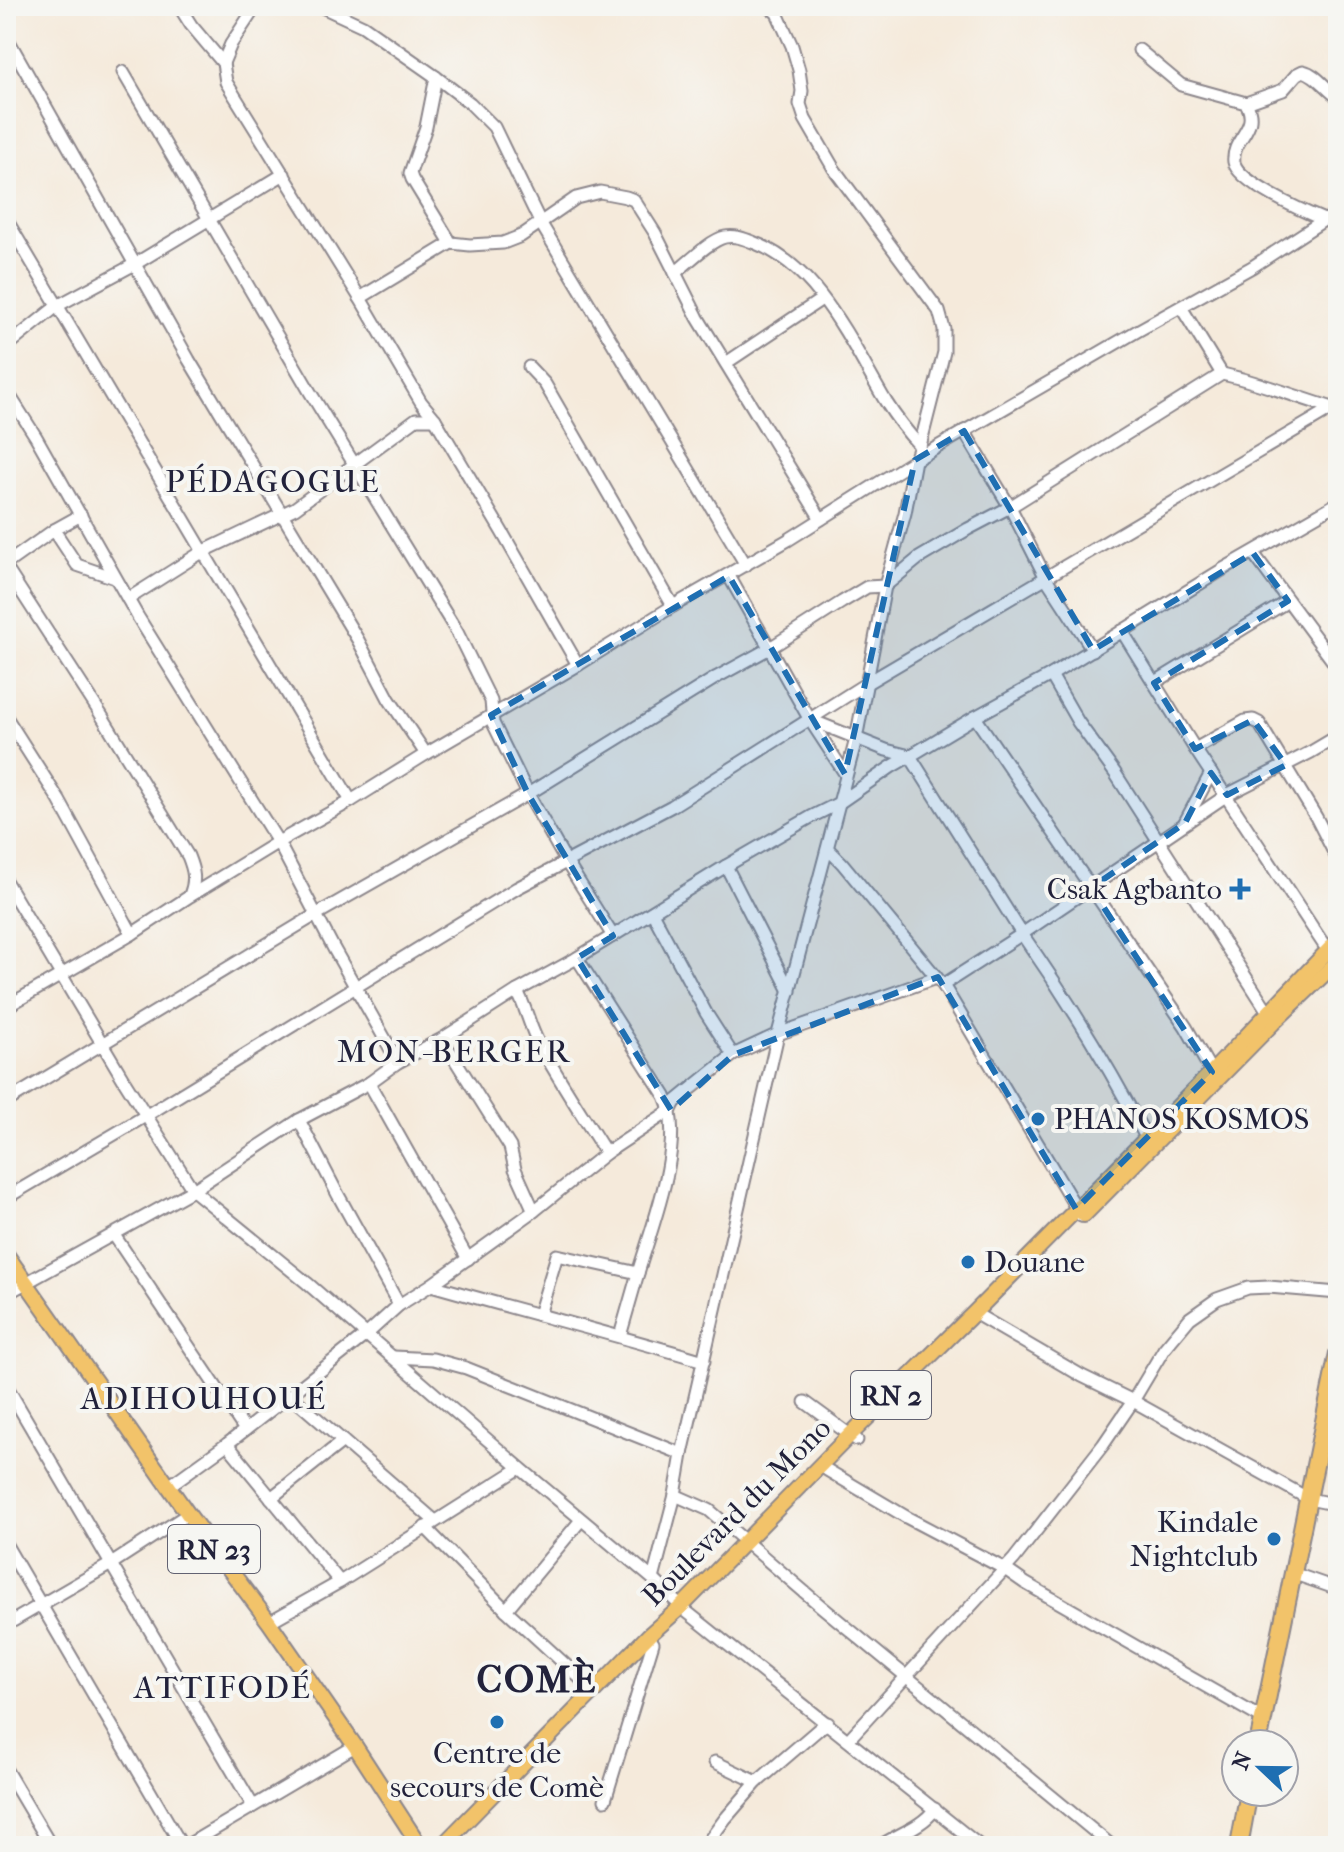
<svg xmlns="http://www.w3.org/2000/svg" width="1344" height="1852" viewBox="0 0 1344 1852" font-family="'IM FELL French Canon',serif">
<style>
.lines{fill:none;stroke-linecap:round;stroke-linejoin:round}
.minor-casing{stroke:#8c868b;stroke-width:15}
.major-casing{stroke:#8c868b;stroke-width:18}
.highway-casing{stroke:#8c868b;stroke-width:20}
.minor{stroke:#fff;stroke-width:11}
.major{stroke:#f2c36a;stroke-width:14}
.highway{stroke:#f2c36a;stroke-width:16}
.marked{fill:#1f6fb2;fill-opacity:0.2;stroke:#1f6fb2;stroke-width:6;stroke-dasharray:16 10;stroke-linejoin:round}
.poi-dot{fill:#1f6fb2;stroke:#f6f6f2;stroke-width:3}
.labels{text-anchor:middle;dominant-baseline:central;stroke-width:8;stroke-linejoin:round;paint-order:stroke}
.shield{fill:#f6f6f2;stroke:#626272;stroke-width:2}
.shield-label{font-size:28px;font-weight:bold;fill:#22223b}
.poi-label{font-size:30px;fill:#22223b;stroke:#f6f6f2;text-anchor:end}
.street-label{font-size:30px;fill:#22223b;stroke:#f6f6f2}
.neighbourhood-label{font-size:32px;letter-spacing:2px;fill:#22223b;stroke:#f6f6f2}
.district-label{font-size:38px;font-weight:bold;letter-spacing:2px;fill:#22223b;stroke:#f6f6f2}
</style>
<rect width="100%" height="100%" fill="#f6f6f2"/>
<filter id="ink" filterUnits="userSpaceOnUse"><feTurbulence type="fractalNoise" baseFrequency=".0125" numOctaves="2"/><feDisplacementMap in="SourceGraphic" scale="16" xChannelSelector="R" yChannelSelector="G"/><feConvolveMatrix kernelMatrix="1 2 1 2 8 2 1 2 1" color-interpolation-filters="sRGB"/></filter>
<filter id="wash" filterUnits="userSpaceOnUse"><feTurbulence type="fractalNoise" baseFrequency=".006" numOctaves="4" result="noise"/><feDisplacementMap in="SourceGraphic" scale="32" xChannelSelector="R" yChannelSelector="G"/><feGaussianBlur stdDeviation="1.8" result="paint"/><feColorMatrix in="noise" values="0 0 0 0 0 0 0 0 0 0 0 0 0 0 0 0 0 1.4 0 .05"/><feComposite in="paint" operator="in"/></filter>
<g filter="url(#wash)">
<rect width="100%" height="100%" fill="#f5eadb"/>
</g>
<g filter="url(#ink)">
<g class="lines">
<defs>
<g id="minor">
<polyline points="179,6 191,25 223,63 226,82 360,298 421,402 435,419 502,532 578,665"/>
<polyline points="320,6 363,26 436,77 470,103 494,127 540,222 746,565"/>
<polyline points="6,36 189,360 358,640 389,699 426,754"/>
<path d="M1139,50L1181,85L1246,103L1283,90L1297,74L1303,71C1317,74 1326,90 1338,97"/>
<polyline points="223,63 231,44 256,6"/>
<polyline points="123,72 310,392 457,632 491,701 493,723 528,794 567,863 613,936"/>
<polyline points="436,77 426,127 410,173 412,179 451,243"/>
<path d="M1246,103C1261,129 1231,138 1234,162C1237,182 1305,212 1324,220"/>
<polyline points="6,219 351,801"/>
<path d="M675,273C688,263 710,240 725,237C736,235 745,239 755,243C820,268 852,346 886,402C896,418 907,432 920,446"/>
<polyline points="360,298 451,243 470,245 503,243 521,236 576,198 600,192 626,197 634,200 655,233 698,318 821,519"/>
<polyline points="1181,307 1222,374"/>
<polyline points="6,347 57,306 135,264 284,174"/>
<polyline points="726,363 822,299"/>
<polyline points="529,367 545,384 673,606"/>
<polyline points="6,390 36,437 138,617 278,842 334,949 398,1062"/>
<polyline points="964,431 1010,507 1046,578 1093,650"/>
<polyline points="1338,503 1225,568 1051,675 975,717 910,756 1022,934 1227,795 1311,752 1338,736"/>
<polyline points="54,530 81,515"/>
<polyline points="1253,553 1338,668"/>
<polyline points="6,564 54,530 77,565 115,578"/>
<path d="M6,568L100,713L188,856C194,871 196,880 190,895"/>
<polyline points="729,576 810,720 846,775"/>
<polyline points="128,599 202,552 295,508 416,419 435,419"/>
<polyline points="1122,631 1195,749 1328,951"/>
<polyline points="1051,675 1078,722 1115,773 1272,1018"/>
<polyline points="1154,683 1288,601"/>
<polyline points="6,717 59,800 132,934"/>
<polyline points="975,717 1186,1027 1215,1078"/>
<polyline points="811,720 886,750 910,756"/>
<polyline points="1195,749 1245,721 1253,720 1259,723 1316,817 1338,860"/>
<polyline points="1185,822 1211,773"/>
<polyline points="828,849 842,863 943,985 1081,1216"/>
<polyline points="726,866 790,991"/>
<polyline points="6,882 125,1082 193,1190 307,1283 520,1468 653,1579 687,1612 980,1846"/>
<polyline points="652,912 706,1013 733,1055"/>
<path d="M577,958L665,1096C686,1142 652,1226 638,1273"/>
<path d="M943,985L1022,934C1069,1001 1111,1070 1149,1143"/>
<path d="M517,991C526,1007 529,1025 538,1042C559,1080 583,1116 606,1153"/>
<polyline points="6,1007 132,934 190,896 278,842 351,801 426,754 578,665 673,606 788,540 915,460 1139,330 1252,267 1324,220 1338,217"/>
<polyline points="442,1039 510,1147 515,1169 534,1211"/>
<polyline points="369,1083 468,1259"/>
<path d="M6,1102L317,914L528,794L717,677L770,648L842,602L867,587L885,586L919,558L968,529L1010,507L1222,374C1260,382 1296,397 1333,408"/>
<polyline points="299,1120 337,1193 399,1305"/>
<polyline points="6,1198 147,1115 517,888 672,806 867,683 1338,405"/>
<polyline points="114,1235 245,1430"/>
<path d="M431,1285C522,1311 613,1334 704,1361"/>
<polyline points="6,1294 193,1190 299,1120 369,1083 398,1062 442,1039 517,991 577,958 726,866 811,817 839,803 891,767 910,756"/>
<polyline points="539,1315 557,1255 638,1273 620,1336"/>
<polyline points="981,1317 1082,1376 1133,1401 1309,1499 1338,1505"/>
<polyline points="394,1357 433,1359 466,1368 682,1454"/>
<polyline points="6,1385 253,1806"/>
<polyline points="290,1395 435,1521"/>
<polyline points="805,1402 857,1440"/>
<polyline points="227,1444 340,1582"/>
<polyline points="827,1470 908,1518 1005,1569 1025,1583 1263,1719"/>
<polyline points="169,1486 227,1444 290,1395 367,1334 399,1305 431,1285 534,1211 606,1153 671,1110 675,1102 686,1093 733,1055 778,1034 936,978"/>
<polyline points="675,1495 709,1510 822,1607 1112,1846"/>
<polyline points="271,1498 343,1441"/>
<polyline points="425,1527 506,1610 594,1691"/>
<polyline points="6,1545 182,1846"/>
<polyline points="1292,1573 1338,1589"/>
<polyline points="653,1579 675,1495 682,1454 778,1034 856,739 885,586 905,513 915,460 920,446 944,352 944,329 939,311 834,169 805,119 800,104 802,91 799,70 792,46 777,13 768,6"/>
<polyline points="506,1610 581,1520"/>
<polyline points="269,1622 340,1582 520,1468"/>
<polyline points="6,1625 111,1564 188,1514"/>
<polyline points="848,1740 1014,1559 1103,1445 1133,1401 1164,1349 1190,1318 1217,1299 1248,1288 1269,1287 1338,1293"/>
<polyline points="715,1762 757,1782"/>
<polyline points="6,1770 51,1846"/>
<polyline points="605,1800 653,1643"/>
<polyline points="186,1846 355,1746"/>
<polyline points="705,1846 725,1819 757,1782 820,1728 828,1723"/>
<path d="M880,1846C898,1834 922,1827 935,1809"/>
</g>
<g id="major">
<polyline points="1084,1215 1274,1022 1338,961"/>
<polyline points="6,1254 188,1514 269,1622 355,1746 420,1846"/>
<polyline points="442,1846 649,1635 681,1607 851,1434 975,1312 1212,1072 1338,940"/>
</g>
<g id="highway">
<polyline points="1258,1744 1338,1353"/>
<polyline points="1239,1846 1249,1792"/>
</g>
</defs>
<!-- minor casing -->
<use href="#minor" class="minor-casing"/>
<!-- major casing -->
<use href="#major" class="major-casing"/>
<!-- highway casing -->
<use href="#highway" class="highway-casing"/>
<!-- minor -->
<use href="#minor" class="minor"/>
<!-- major -->
<use href="#major" class="major"/>
<!-- highway -->
<use href="#highway" class="highway"/>
</g>
</g>
<!-- marked area -->
<path class="marked" d="M964,431L1093,650L1253,553L1288,601L1154,683L1195,749L1253,720L1286,765L1227,795L1211,773L1185,823L1091,888L1212,1072L1076,1209L938,977L733,1055L671,1110L577,958L613,936L528,794L491,715L729,576L845,774L915,460Z"/>
<!-- markers -->
<g class="poi-dot">
<path d="M1236 877h8v8h8v8h-8v8h-8v-8h-8v-8h8z"/>
<circle cx="1038" cy="1119" r="8"/>
<circle cx="968" cy="1262" r="8"/>
<circle cx="1274" cy="1539" r="8"/>
<circle cx="497" cy="1722" r="8"/>
</g>
<g class="labels">
<!-- shield labels -->
<g class="shield">
<rect x="851" y="1371" width="80" height="48" rx="6"/>
<rect x="168" y="1525" width="92" height="48" rx="6"/>
</g>
<g class="shield-label">
<text x="891" y="1395">RN 2</text>
<text x="214" y="1549">RN 23</text>
</g>
<!-- poi labels -->
<g class="poi-label">
<text x="1222" y="889">Csak Agbanto</text>
<text x="1054" y="1119" text-anchor="start">PHANOS KOSMOS</text>
<text x="984" y="1262" text-anchor="start">Douane</text>
<text x="1258" y="1522">Kindale<tspan x="1258" dy="34">Nightclub</tspan></text>
<text x="497" y="1753" text-anchor="middle">Centre de<tspan x="497" dy="34">secours de Comè</tspan></text>
</g>
<!-- street labels -->
<g class="street-label">
<text transform="translate(737 1512) rotate(-45)">Boulevard du Mono</text>
</g>
<!-- neighbourhood labels -->
<g class="neighbourhood-label">
<text x="273" y="481">PÉDAGOGUE</text>
<text x="454" y="1051">MON-BERGER</text>
<text x="204" y="1398">ADIHOUHOUÉ</text>
<text x="223" y="1687">ATTIFODÉ</text>
</g>
<!-- district labels -->
<g class="district-label">
<text x="537" y="1679">COMÈ</text>
</g>
</g>
<!-- margin -->
<rect width="1344" height="1852" fill="none" stroke="#f6f6f2" stroke-width="32"/>
<!-- north arrow -->
<g transform="translate(1260 1768) rotate(292)"><circle r="38" fill="#f6f6f2" stroke="#a1a1a9" stroke-width="2"/>
<path d="M0-6L14 30L0 20L-14 30Z" fill="#1f6fb2"/>
<text y="-12" font-size="22" font-weight="bold" text-anchor="middle" fill="#22223b">N</text>
</g>
</svg>
